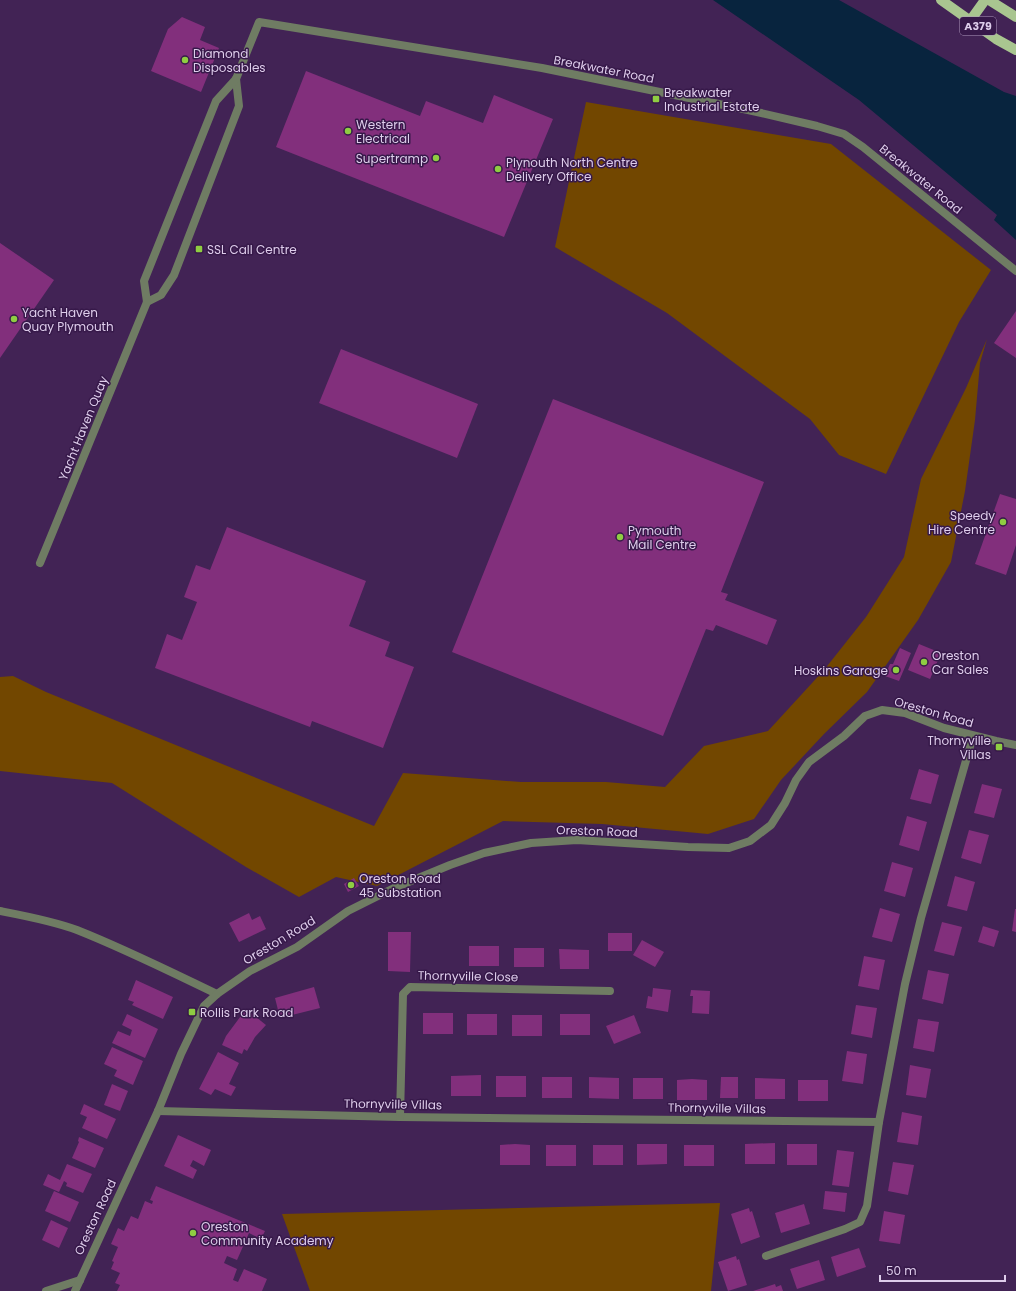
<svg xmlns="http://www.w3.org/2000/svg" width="1016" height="1291" viewBox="0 0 1016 1291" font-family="Poppins,sans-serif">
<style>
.green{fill:#724700}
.water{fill:#08243e}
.building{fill:#822f7c}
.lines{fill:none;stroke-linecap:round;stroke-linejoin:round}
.minor{stroke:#6f7c63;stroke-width:8}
.primary{stroke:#a9c590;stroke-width:10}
.poi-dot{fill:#8fcd42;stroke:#37194a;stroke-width:1.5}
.labels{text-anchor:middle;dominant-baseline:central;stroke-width:3;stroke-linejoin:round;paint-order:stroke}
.shield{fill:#37194a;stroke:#ac97bb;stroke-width:1}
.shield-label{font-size:11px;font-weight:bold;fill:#decdeb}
.poi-label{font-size:12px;fill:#decdeb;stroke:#37194a;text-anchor:start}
.street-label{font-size:12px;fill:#decdeb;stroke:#37194a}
</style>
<rect width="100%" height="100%" fill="#422355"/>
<!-- green -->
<g class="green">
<polygon points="586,102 831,144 991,270 959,322 886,474 839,455 810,419 667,313 555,247"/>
<polygon points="987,339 980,363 975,420 965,491 951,562 918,620 867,692 824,734 781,780 754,819 708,834 602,824 503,821 377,886 336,877 299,897 246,867 112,783 0,771 0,677 13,676 46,692 374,826 403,773 521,782 606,782 665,787 704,746 768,731 824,670 866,617 904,557 921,479 966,388"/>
<polygon points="720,1203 711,1291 310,1291 282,1214"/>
</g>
<!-- water -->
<polygon class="water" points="713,0 839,0 1004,92 1016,96 1016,240 994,220 997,215 859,100"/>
<!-- building -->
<g class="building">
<polygon points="182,17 205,27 200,40 219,48 201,92 151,71 168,29"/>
<polygon points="306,71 420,116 426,101 483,123 494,95 553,119 504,237 276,147"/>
<polygon points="0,243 54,280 0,358"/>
<polygon points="1016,311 1016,358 994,343"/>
<polygon points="341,349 478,404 457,458 319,403"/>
<polygon points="553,399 764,482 721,592 728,594 725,600 777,620 767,645 716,625 713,631 706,629 663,736 452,652"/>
<polygon points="1000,494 1016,499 1016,545 1006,575 975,564"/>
<polygon points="227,527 366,581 349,626 390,642 385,656 414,667 383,748 312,721 310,727 155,668 167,634 182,640 197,602 184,597 196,565 210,570"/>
<polygon points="919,644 941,653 930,679 908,670"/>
<polygon points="900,648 911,653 899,681 885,676 890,664 893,664"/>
<polygon points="919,769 939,775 931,804 910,799"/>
<polygon points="982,784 1002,789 994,818 974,813"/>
<polygon points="907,816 927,822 919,851 899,845"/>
<polygon points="969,830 989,835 981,864 961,858"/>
<polygon points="892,862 913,868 905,897 884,891"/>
<polygon points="955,876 975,882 967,911 947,906"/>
<polygon points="354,878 359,886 348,892 344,884"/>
<polygon points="880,908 900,914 892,942 872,937"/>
<polygon points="1015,909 1016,909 1016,932 1012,931"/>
<polygon points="249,913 252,920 260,916 266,929 239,942 229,923"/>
<polygon points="942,922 962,927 954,956 934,951"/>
<polygon points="983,926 999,931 994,947 978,942"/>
<polygon points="388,932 411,932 410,972 388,971"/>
<rect x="608" y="933" width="24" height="18"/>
<polygon points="642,940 664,952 655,967 633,955"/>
<rect x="469" y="946" width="30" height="20"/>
<rect x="514" y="948" width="30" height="19"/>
<polygon points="559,949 589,950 589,969 560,969"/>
<polygon points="864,956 885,960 879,990 858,986"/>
<polygon points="928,970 949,974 943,1004 922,999"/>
<polygon points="136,980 173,997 163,1019 132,1005 134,1002 128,1000"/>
<polygon points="314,987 320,1008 280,1018 275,998"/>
<polygon points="653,988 671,990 668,1012 646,1008 648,996 652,997"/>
<polygon points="691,990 710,991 709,1014 692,1013 693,996 690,996"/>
<polygon points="856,1005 877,1008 872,1038 851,1034"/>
<polygon points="246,1009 266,1025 255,1037 247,1051 244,1049 242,1054 222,1045 226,1036"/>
<rect x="423" y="1013" width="30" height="21"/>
<polygon points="127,1014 158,1029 145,1058 112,1043 118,1031 130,1036 132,1030 122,1025"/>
<rect x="467" y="1014" width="30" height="21"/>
<rect x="560" y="1014" width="30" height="21"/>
<rect x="512" y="1015" width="30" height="21"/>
<polygon points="634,1015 641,1033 614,1044 606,1026"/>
<polygon points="918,1019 939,1022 934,1052 913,1048"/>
<polygon points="112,1047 143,1061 133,1085 114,1076 117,1070 104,1064"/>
<polygon points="847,1051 867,1054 863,1084 842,1081"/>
<polygon points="218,1052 239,1063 229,1084 236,1087 231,1096 215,1089 211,1095 199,1089"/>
<polygon points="910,1065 931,1069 926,1098 906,1095"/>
<polygon points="481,1075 481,1096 451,1096 451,1076"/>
<rect x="496" y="1076" width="30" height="21"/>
<rect x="542" y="1077" width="30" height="21"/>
<polygon points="589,1077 619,1078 619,1099 589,1098"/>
<polygon points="721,1077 738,1077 738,1098 720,1098"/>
<rect x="633" y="1078" width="30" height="21"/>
<polygon points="755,1078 785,1079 785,1099 755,1099"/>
<polygon points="692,1079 707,1080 707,1100 677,1100 677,1080"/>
<rect x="798" y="1080" width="30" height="21"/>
<polygon points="112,1084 128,1091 120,1111 104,1105"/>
<polygon points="84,1104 116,1119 107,1139 82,1128 87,1117 80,1114"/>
<polygon points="902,1112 922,1116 918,1145 897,1142"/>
<polygon points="178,1135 211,1150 204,1166 193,1160 190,1166 197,1170 193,1179 164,1166"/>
<polygon points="79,1137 104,1148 95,1168 72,1158 79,1142 78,1141"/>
<polygon points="775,1143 775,1164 745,1164 745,1144"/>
<polygon points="515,1144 530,1145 530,1165 500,1165 500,1145"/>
<polygon points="637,1144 667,1144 667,1164 637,1165"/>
<rect x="787" y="1144" width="30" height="21"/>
<rect x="546" y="1145" width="30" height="21"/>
<rect x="593" y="1145" width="30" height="20"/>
<rect x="684" y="1145" width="30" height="21"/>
<polygon points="837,1150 854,1152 849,1187 832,1185"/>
<polygon points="893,1162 914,1165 908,1195 888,1191"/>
<polygon points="67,1164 92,1174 83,1193 66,1186 67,1183 64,1181 59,1192 43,1185 48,1174 60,1180"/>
<polygon points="156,1186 265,1231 261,1239 249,1233 237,1260 227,1256 224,1263 237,1269 233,1280 238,1282 244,1269 267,1279 262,1291 117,1291 120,1285 115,1283 120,1273 111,1269 114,1262 112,1261 118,1247 111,1244 118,1228 124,1231 131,1216 138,1219 145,1201 152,1204 153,1201 150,1200"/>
<polygon points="54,1191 79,1202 70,1222 45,1211"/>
<polygon points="825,1191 847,1193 845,1212 823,1209"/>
<polygon points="804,1204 810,1224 781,1233 775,1213"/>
<polygon points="749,1208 750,1212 752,1211 760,1237 741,1244 731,1214"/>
<polygon points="884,1211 905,1215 900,1244 879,1241"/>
<polygon points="51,1220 68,1228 59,1248 42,1240"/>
<polygon points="859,1248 866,1267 837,1277 831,1257"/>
<polygon points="736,1256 737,1260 739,1259 747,1285 728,1291 718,1262"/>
<polygon points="819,1260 825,1280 797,1289 790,1269"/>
<polygon points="775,1284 776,1287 781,1285 783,1291 753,1291"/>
</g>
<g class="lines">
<!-- minor -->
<g class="minor">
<polyline points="147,302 161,295 174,275 239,106 236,79"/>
<polyline points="40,563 147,302 144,281 216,101 236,79 259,22 542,68 748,110 817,126 844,134 863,147 1016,271"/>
<path d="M0,911C26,916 53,921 77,930C125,949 171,972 217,994"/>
<polyline points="158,1111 400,1117 879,1122"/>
<polyline points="400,1117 403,994 410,987 610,991"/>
<polyline points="766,1256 845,1229 860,1222 867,1206 879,1122 905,984 921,918 973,736"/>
<polyline points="46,1291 80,1280"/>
<polyline points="75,1291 158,1111 181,1054 204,1006 217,994 250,971 297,947 348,911 394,888 450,865 484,853 531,843 577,840 688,847 729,848 750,841 771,825 785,803 796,780 809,762 844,736 865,716 882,710 905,713 944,728 996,741 1016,745"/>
</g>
<!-- primary -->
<g class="primary">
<polyline points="941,0 996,39 1016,50"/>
<polyline points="989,0 1016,17"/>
<polyline points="970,21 985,0"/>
</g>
</g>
<!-- markers -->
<g class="poi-dot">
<circle cx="185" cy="60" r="4"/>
<rect x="652" y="95" width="8" height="8" rx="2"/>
<circle cx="348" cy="131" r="4"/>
<circle cx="436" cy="158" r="4"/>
<circle cx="498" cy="169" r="4"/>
<rect x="195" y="245" width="8" height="8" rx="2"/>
<circle cx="14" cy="319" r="4"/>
<circle cx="1003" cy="522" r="4"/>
<circle cx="620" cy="537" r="4"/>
<circle cx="924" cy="662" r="4"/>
<circle cx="896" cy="670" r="4"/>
<rect x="995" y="743" width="8" height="8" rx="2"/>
<circle cx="351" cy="885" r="4"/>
<rect x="188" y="1008" width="8" height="8" rx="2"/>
<circle cx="193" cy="1233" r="4"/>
</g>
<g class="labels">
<!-- shield labels -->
<rect class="shield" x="960" y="17" width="36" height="18" rx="3"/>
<g class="shield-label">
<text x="978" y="26">A379</text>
</g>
<!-- poi labels -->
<g class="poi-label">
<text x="193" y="53">Diamond<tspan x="193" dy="14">Disposables</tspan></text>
<text x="664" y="92">Breakwater<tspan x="664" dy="14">Industrial Estate</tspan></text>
<text x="356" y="124">Western<tspan x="356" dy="14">Electrical</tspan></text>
<text x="428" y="158" text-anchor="end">Supertramp</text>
<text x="506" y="162">Plynouth North Centre<tspan x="506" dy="14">Delivery Office</tspan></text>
<text x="207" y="249">SSL Call Centre</text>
<text x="22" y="312">Yacht Haven<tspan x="22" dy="14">Quay Plymouth</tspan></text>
<text x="995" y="515" text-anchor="end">Speedy<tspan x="995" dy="14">Hire Centre</tspan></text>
<text x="628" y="530">Pymouth<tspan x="628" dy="14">Mail Centre</tspan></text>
<text x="932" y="655">Oreston<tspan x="932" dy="14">Car Sales</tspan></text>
<text x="888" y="670" text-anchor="end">Hoskins Garage</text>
<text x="991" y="740" text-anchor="end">Thornyville<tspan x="991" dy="14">Villas</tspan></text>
<text x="359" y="878">Oreston Road<tspan x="359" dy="14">45 Substation</tspan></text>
<text x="200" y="1012">Rollis Park Road</text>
<text x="201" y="1226">Oreston<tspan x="201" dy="14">Community Academy</tspan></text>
</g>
<!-- street labels -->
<g class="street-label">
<text transform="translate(604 69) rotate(11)">Breakwater Road</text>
<text transform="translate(921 179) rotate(39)">Breakwater Road</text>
<text transform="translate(83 428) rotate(-68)">Yacht Haven Quay</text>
<text transform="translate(934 712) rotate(16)">Oreston Road</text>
<text transform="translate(597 831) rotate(2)">Oreston Road</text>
<text transform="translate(279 940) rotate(-31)">Oreston Road</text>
<text transform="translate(468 976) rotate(1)">Thornyville Close</text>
<text transform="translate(393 1104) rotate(1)">Thornyville Villas</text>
<text transform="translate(717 1108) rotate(1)">Thornyville Villas</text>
<text transform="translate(95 1217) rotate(-65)">Oreston Road</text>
</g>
</g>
<!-- scale -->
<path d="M880 1275v6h125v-6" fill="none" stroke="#decdeb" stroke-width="2"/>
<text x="886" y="1275" font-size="12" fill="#decdeb" stroke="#37194a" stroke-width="3" paint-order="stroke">50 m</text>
</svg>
